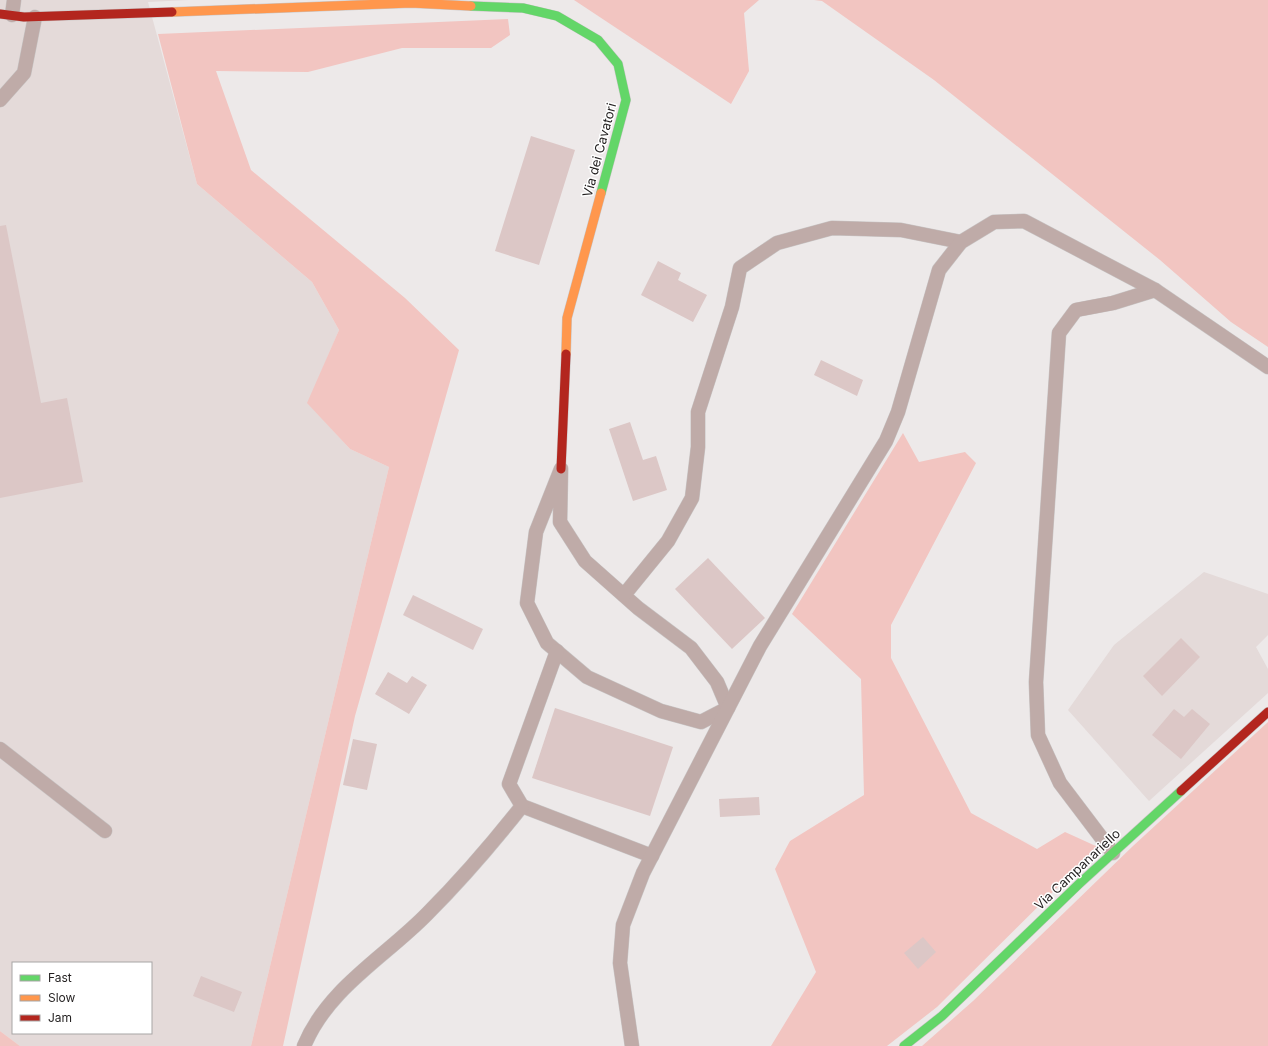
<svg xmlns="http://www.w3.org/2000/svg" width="1268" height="1046" viewBox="0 0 1268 1046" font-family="Inter,sans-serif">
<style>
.built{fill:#e4dad9;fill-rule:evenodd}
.green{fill:#f2c5c1}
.building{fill:#dcc7c6}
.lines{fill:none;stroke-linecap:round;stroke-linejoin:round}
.lane-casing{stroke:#c8c5c5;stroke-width:15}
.fast-casing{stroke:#c8c5c5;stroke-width:10}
.slow-casing{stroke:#c8c5c5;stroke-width:10}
.jam-casing{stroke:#c8c5c5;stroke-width:10}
.lane{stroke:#bfaba8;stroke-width:14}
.fast{stroke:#63d668;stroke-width:9}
.slow{stroke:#ff974d;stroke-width:9}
.jam{stroke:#b3261e;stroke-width:9}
.labels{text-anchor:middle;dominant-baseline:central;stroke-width:3;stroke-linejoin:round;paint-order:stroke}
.street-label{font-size:13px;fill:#221f1f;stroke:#fff}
</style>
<rect width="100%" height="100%" fill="#ede9e9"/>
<!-- built -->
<g class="built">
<path d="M0,0H189L148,2L197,184L312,282L339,330L308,403L350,449L389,467L251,1046H20L0,1031ZM13,963H151V1033H13Z"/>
<polygon points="1204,572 1268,594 1268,635 1256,647 1268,669 1268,693 1149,801 1068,710 1114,645"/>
</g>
<!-- green -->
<g class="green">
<polygon points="574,0 759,0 744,13 749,71 731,104"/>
<polygon points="814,0 1268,0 1268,347 1231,322 1160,260 934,80 822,1"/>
<polygon points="508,19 510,35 491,48 402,48 308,72 216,71 251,170 405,298 459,350 355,716 283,1046 251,1046 389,467 350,449 307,403 339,330 312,282 197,184 158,34"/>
<polygon points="903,433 919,462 965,452 976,463 891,625 891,658 971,813 1037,849 1065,832 1098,847 937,1007 887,1046 771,1046 816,972 775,869 790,841 864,795 861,679 792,614"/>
<polygon points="1268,722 1268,1046 922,1046 973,1001 1133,846"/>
<polygon points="0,1031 20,1046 0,1046"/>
</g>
<!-- building -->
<g class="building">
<polygon points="531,136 575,150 539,265 495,251"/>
<polygon points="6,225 41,403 67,398 83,482 0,498 0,226"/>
<polygon points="658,261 681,273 678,280 707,295 693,322 641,295"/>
<polygon points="821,360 863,380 857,396 814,375"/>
<polygon points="630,422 643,460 656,456 667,490 633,501 609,429"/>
<polygon points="708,558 765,618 732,649 675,589"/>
<polygon points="413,595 483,629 473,650 403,615"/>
<polygon points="1181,638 1200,657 1162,696 1143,676"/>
<polygon points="388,672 407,683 412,676 427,685 409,714 375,694"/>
<polygon points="555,708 673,747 650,816 532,778"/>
<polygon points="1174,709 1184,717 1192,709 1210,724 1181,759 1152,735"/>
<polygon points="353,739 377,744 367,790 343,785"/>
<polygon points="759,797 760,815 720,817 719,799"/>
<polygon points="923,937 936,952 918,969 904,953"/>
<polygon points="201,976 242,992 234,1012 193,996"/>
</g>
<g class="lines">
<defs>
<g id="lane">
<polyline points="12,15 14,0"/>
<polyline points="0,100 24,73 35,17"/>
<polygon points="561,469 560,522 585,561 638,608 691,648 717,682 728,708 701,722 661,711 587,677 547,643 527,603 536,532"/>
<polyline points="624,595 668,541 692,498 698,447 698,412 732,307 740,268 777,243 832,228 901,230 961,242"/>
<polyline points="557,651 509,784 522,806 652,856"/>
<polyline points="0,749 105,831"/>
<polyline points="1113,853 1060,783 1038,735 1036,682 1059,333 1076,310 1113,303 1155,290"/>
<path d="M304,1046C328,988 385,957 427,914C461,880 492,844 522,806"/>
<polyline points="632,1046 620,963 623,925 643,873 760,646 886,441 898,412 939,270 961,242 994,222 1024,221 1155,290 1268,367"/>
</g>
<g id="fast">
<polyline points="471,6 523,8 557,16 598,40 618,64 626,100 601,193"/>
<polyline points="904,1046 942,1016 1080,883 1181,791"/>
</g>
<g id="slow">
<polyline points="172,12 411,3 471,6"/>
<polyline points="566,354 567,318 601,193"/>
</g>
<g id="jam">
<polyline points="0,14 24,17 172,12"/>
<polyline points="561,469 566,354"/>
<polyline points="1181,791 1268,712"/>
</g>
</defs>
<!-- lane casing -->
<use href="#lane" class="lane-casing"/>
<!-- fast casing -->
<use href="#fast" class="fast-casing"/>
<!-- slow casing -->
<use href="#slow" class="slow-casing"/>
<!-- jam casing -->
<use href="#jam" class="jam-casing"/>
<!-- lane -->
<use href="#lane" class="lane"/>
<!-- fast -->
<use href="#fast" class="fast"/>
<!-- slow -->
<use href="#slow" class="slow"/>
<!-- jam -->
<use href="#jam" class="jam"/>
</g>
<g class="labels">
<!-- street labels -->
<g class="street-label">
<text transform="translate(599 150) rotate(-75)">Via dei Cavatori</text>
<text transform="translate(1077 869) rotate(-43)">Via Campanariello</text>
</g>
</g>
<!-- legend -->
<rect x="12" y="962" width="140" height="72" fill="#ffffff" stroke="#a7a5a5"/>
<rect x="20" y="975" width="20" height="6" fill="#63d668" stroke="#a7a5a5"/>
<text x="48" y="982" font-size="12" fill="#221f1f">Fast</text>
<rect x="20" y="995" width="20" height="6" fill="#ff974d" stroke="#a7a5a5"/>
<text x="48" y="1002" font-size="12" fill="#221f1f">Slow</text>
<rect x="20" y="1015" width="20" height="6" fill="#b3261e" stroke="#a7a5a5"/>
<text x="48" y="1022" font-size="12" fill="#221f1f">Jam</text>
</svg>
